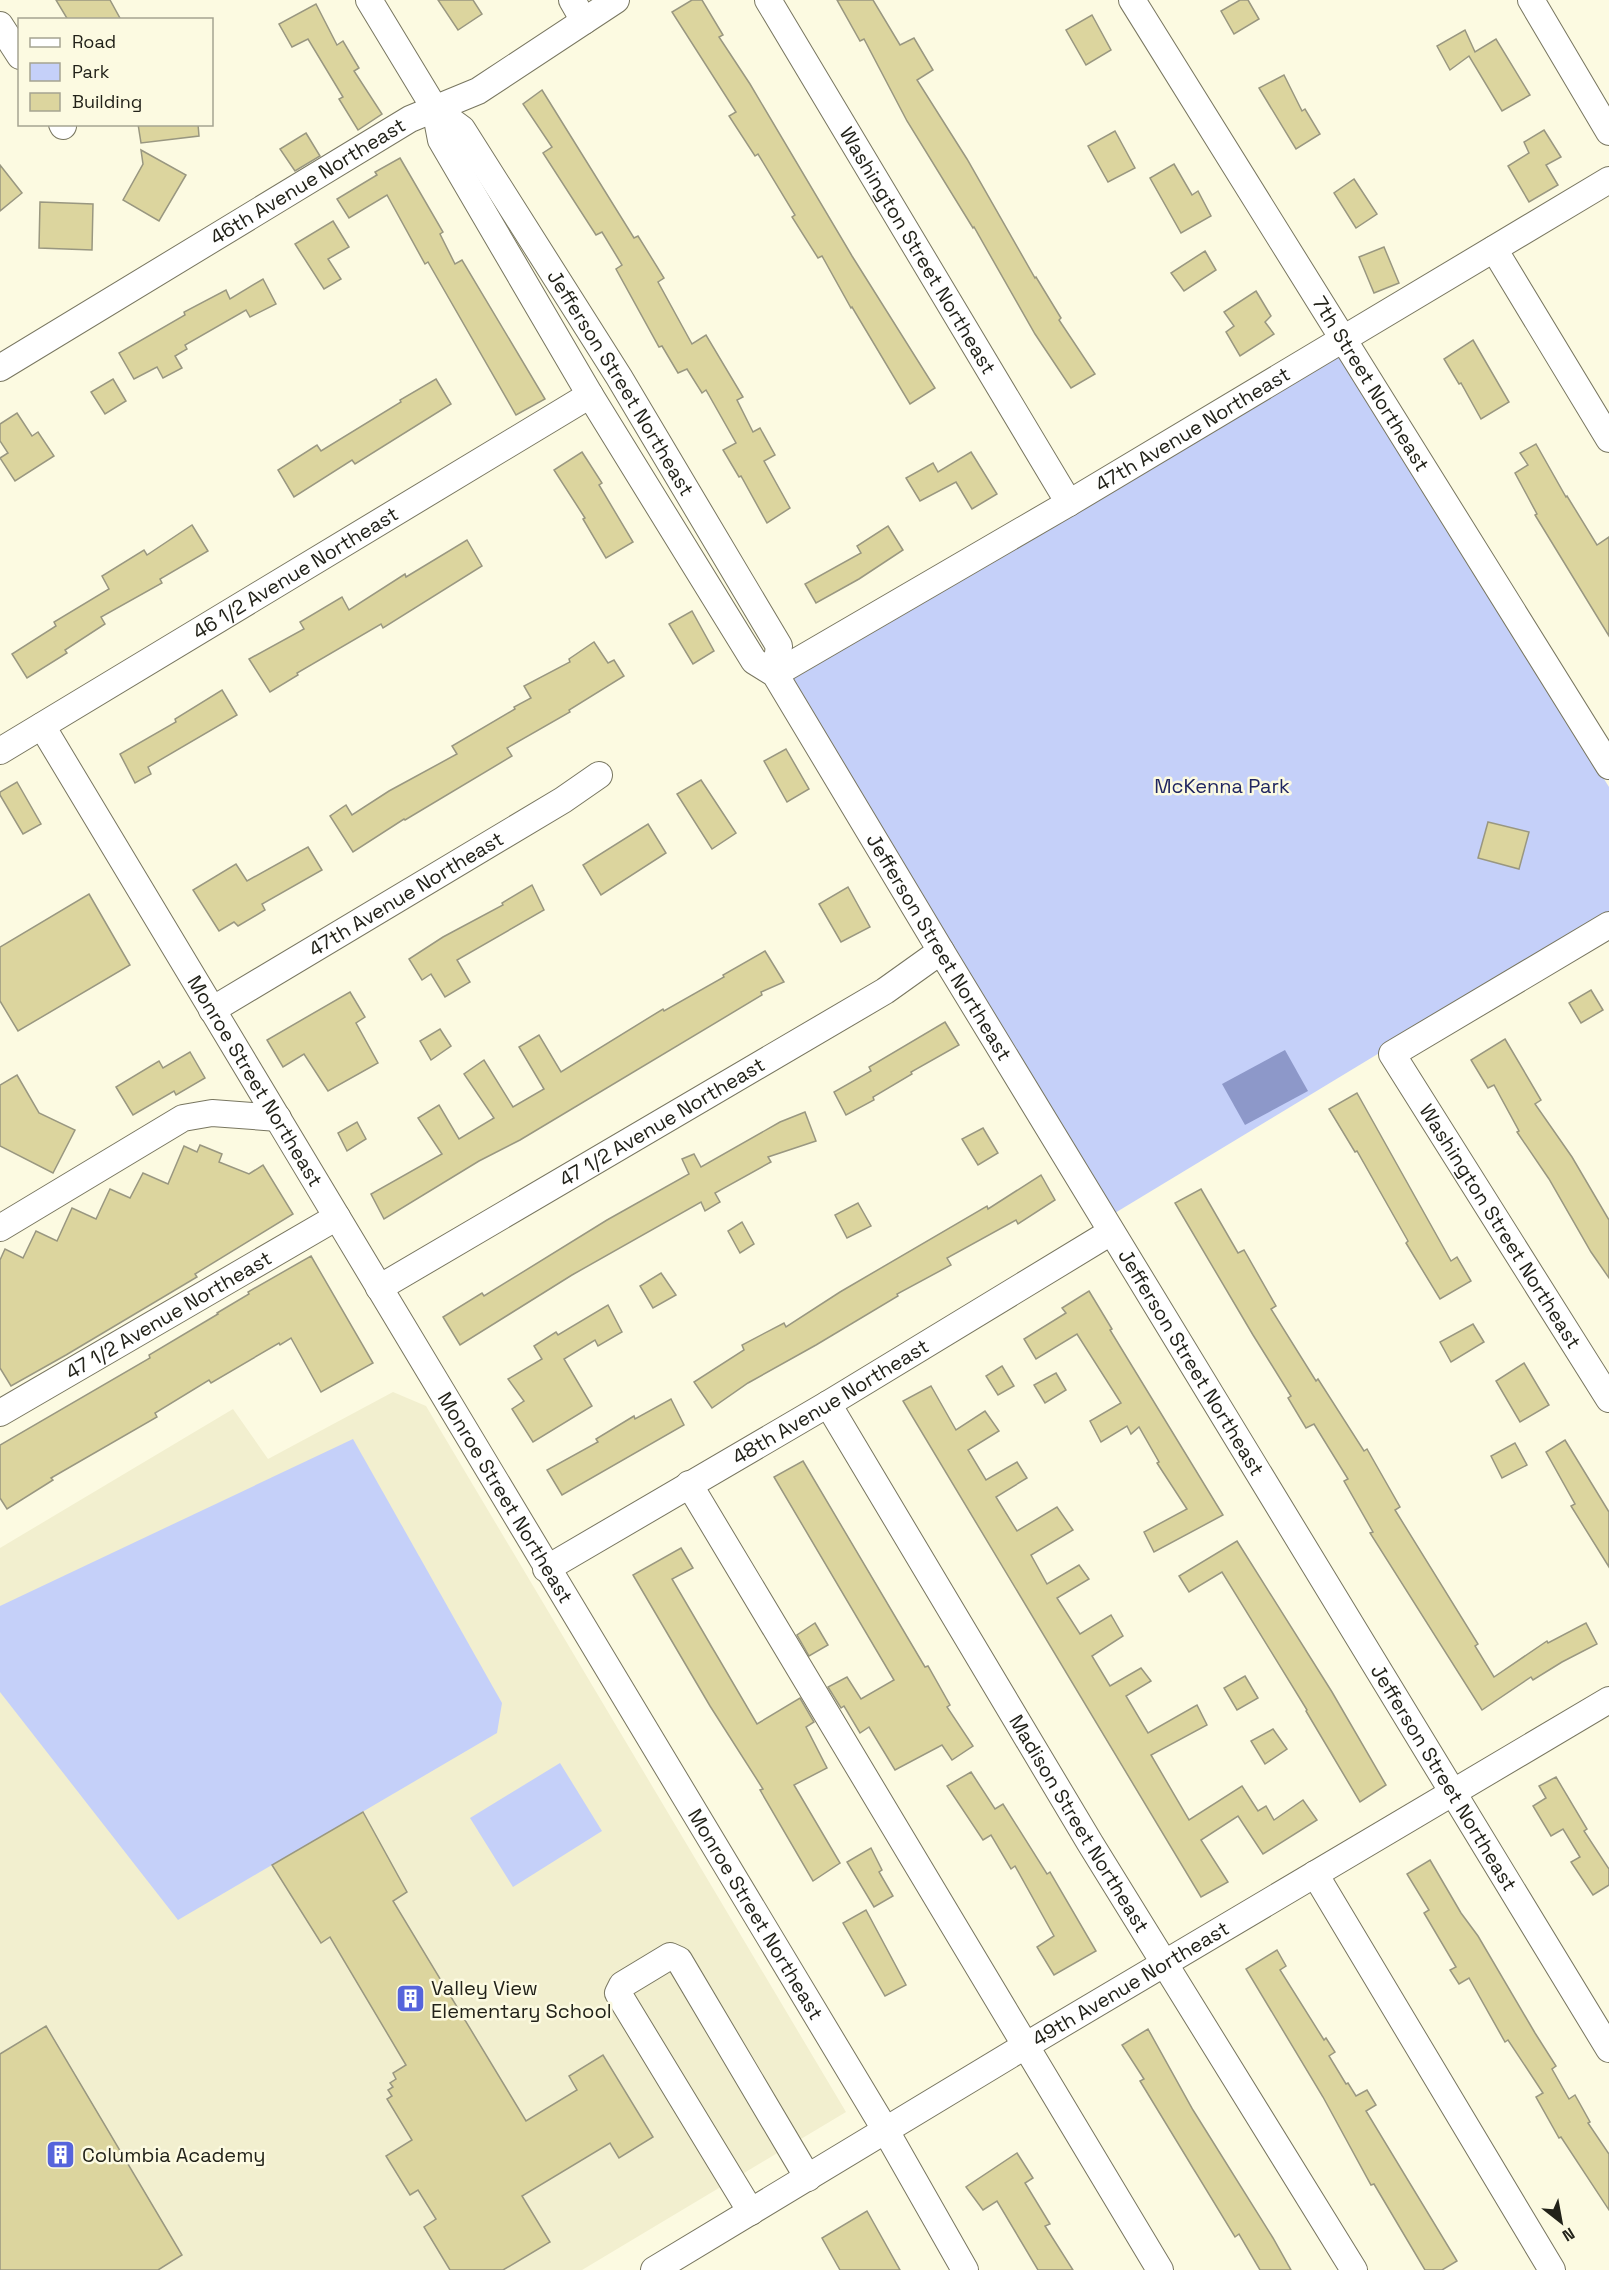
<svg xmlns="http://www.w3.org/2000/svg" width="1609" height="2270" viewBox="0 0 1609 2270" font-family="'Space Grotesk',sans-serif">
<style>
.built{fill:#f2efcf}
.green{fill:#c5d0f9}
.water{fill:#8d98c9}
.building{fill:#dcd59e;stroke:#999780;stroke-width:1.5}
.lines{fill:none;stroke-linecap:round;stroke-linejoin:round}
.minor-casing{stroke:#787660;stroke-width:28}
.minor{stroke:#fff;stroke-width:26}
.labels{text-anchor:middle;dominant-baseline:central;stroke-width:5;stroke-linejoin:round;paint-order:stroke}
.street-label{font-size:20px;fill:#222219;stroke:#fcfae1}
.park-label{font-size:20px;fill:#202661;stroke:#fcfae1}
.poi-label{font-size:20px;fill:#222219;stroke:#fcfae1;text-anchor:start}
</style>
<rect width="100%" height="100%" fill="#fcfae1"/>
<!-- built -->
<polygon class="built" points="393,1392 426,1406 846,2112 582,2270 0,2270 0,1548 233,1409 268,1459"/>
<!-- green -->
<g class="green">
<polygon points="1341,355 1609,787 1609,914 1105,1219 777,688"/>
<polygon points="353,1439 502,1703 497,1733 178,1920 0,1692 0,1606"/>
<polygon points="560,1763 602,1831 513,1887 470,1818"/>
</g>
<!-- water -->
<polygon class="water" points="1285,1050 1308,1091 1245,1125 1222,1084"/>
<!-- building -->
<g class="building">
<polygon points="56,0 110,0 121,20 68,20"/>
<polygon points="438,0 473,0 482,14 458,30"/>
<polygon points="692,0 702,0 723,35 719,37 750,84 852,256 935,388 910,404 852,307 851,308 822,256 818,258 792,217 795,215 758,154 755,156 729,116 736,112 672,12"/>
<polygon points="837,0 873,0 900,45 914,38 933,70 917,80 967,159 1035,278 1036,277 1061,318 1059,320 1095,374 1071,388 1035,334 974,227 973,228 907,121 864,39 860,41"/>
<polygon points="1240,0 1248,0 1259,19 1234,34 1221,11"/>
<polygon points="316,4 337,45 343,41 359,68 354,71 382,114 358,130 339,99 343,97 308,39 292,47 279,24"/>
<polygon points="1092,15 1111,50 1086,65 1066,30"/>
<polygon points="1465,30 1475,52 1496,39 1530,95 1502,111 1469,56 1450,70 1437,46"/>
<polygon points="1284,75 1302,111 1305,109 1320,134 1296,149 1259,88"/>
<polygon points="542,90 634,238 638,236 664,278 658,282 692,344 706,335 743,397 737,400 753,432 760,428 775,455 764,461 790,508 767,523 741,476 739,477 723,450 736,443 706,390 702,393 687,369 678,373 662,346 659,347 616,269 622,265 602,232 596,235 543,153 552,147 523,104"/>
<polygon points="138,124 198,124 199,136 141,143"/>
<polygon points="1544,130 1561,157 1546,165 1558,185 1529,202 1508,166 1529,153 1524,142"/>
<polygon points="1115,131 1135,168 1108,182 1088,146"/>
<polygon points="306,133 320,156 295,171 280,149"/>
<polygon points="141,150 186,175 159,221 123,200 143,164"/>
<polygon points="400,158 443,232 440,234 455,264 462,260 545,399 516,415 428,262 425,264 387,195 349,218 337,199 377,175 375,172"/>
<polygon points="1174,164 1192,195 1198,191 1211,216 1181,233 1150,178"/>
<polygon points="0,165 22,193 0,211"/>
<polygon points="1354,179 1377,214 1356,228 1334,193"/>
<polygon points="40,202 93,204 92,250 39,248"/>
<polygon points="333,221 349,247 328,259 341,279 324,289 295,244"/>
<polygon points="1384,247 1399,283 1374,293 1359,257"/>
<polygon points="1205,251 1216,270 1184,291 1171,273"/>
<polygon points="263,279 276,304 250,317 246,310 185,345 187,349 175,356 182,368 163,378 157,367 134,379 119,353 185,315 184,312 226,290 230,299"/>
<polygon points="1256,291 1271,316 1265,322 1274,334 1240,356 1226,332 1234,326 1224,312"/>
<polygon points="1473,340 1509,402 1481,419 1461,383 1459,384 1444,359"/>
<polygon points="113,379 126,401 105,414 91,392"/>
<polygon points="436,379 451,404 355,464 352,460 294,497 278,470 317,445 321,451 401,402 400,400"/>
<polygon points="17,413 32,436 38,432 54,456 15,481 0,458 8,453 0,441 0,424"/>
<polygon points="1536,444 1566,497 1567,496 1597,545 1609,537 1609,636 1535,515 1537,514 1515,473 1528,465 1520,453"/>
<polygon points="582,452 602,483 599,485 633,542 606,558 583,519 585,518 554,470"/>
<polygon points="971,452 997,494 972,509 956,482 920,501 906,478 933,463 938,472"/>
<polygon points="192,525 208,551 160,579 162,583 101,617 105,624 65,650 67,653 27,678 12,654 56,626 54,622 109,589 102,576 144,550 147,555"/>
<polygon points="888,526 903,550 859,579 816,603 805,584 861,553 857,546"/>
<polygon points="467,540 482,566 383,628 381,624 297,673 298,675 270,692 249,659 304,629 300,622 342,597 349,610 405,574 406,577"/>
<polygon points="692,611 714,651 693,664 669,624"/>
<polygon points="594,642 608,663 614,660 624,676 569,710 570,712 507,748 512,756 405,820 404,819 353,852 330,816 346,805 352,815 389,791 457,754 452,746 515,709 514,707 531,698 524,686 570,662 569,659"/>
<polygon points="222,690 237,715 148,767 151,774 135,783 120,754 176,722 175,719"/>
<polygon points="786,749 809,789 787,802 764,761"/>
<polygon points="701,780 736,833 712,849 677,794"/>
<polygon points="17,782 41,824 23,834 0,795 0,792"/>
<polygon points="1488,822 1529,832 1519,869 1478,858"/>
<polygon points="648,824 666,853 601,895 583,865"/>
<polygon points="308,847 322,870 262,904 265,910 238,926 234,922 219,931 193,890 236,864 247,881"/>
<polygon points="532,885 544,910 457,960 470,982 445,997 431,974 422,980 409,959 443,937 503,905 502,903"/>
<polygon points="848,887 870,927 841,942 819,904"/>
<polygon points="89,894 130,965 18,1031 0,1001 0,947"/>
<polygon points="765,951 784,982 761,992 762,995 520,1140 479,1161 384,1219 371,1194 442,1154 418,1118 439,1105 459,1139 494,1118 464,1074 484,1060 513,1107 544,1089 519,1047 539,1035 561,1072 663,1009 664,1011 724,977 723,975"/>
<polygon points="1591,990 1603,1010 1581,1023 1569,1003"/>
<polygon points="350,992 365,1017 356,1023 378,1063 328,1091 304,1054 283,1067 267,1040"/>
<polygon points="945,1022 959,1045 911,1072 912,1074 873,1097 874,1100 846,1115 834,1092 871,1071 869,1067"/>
<polygon points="440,1029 451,1046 431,1060 420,1041"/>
<polygon points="1505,1039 1541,1100 1535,1104 1572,1157 1609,1220 1609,1278 1591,1252 1549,1179 1517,1132 1519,1131 1494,1085 1488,1088 1471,1060"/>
<polygon points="190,1052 205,1078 176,1095 174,1091 133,1115 116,1087 159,1061 163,1068"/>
<polygon points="17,1075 39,1113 75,1130 53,1173 0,1146 0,1085"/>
<polygon points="1357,1093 1451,1261 1457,1257 1471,1281 1440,1299 1406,1243 1408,1241 1357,1151 1355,1152 1329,1109"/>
<polygon points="805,1112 816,1141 768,1157 771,1162 715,1193 720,1202 705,1211 701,1202 572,1275 460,1345 443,1317 482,1293 484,1296 607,1220 689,1174 682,1159 694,1154 701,1167 780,1122"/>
<polygon points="357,1122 366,1139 347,1151 338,1133"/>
<polygon points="983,1128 998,1153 978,1165 962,1139"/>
<polygon points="200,1145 222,1154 219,1162 249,1174 263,1165 293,1214 195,1274 197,1277 66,1355 11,1386 0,1368 0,1260 5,1249 23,1258 36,1231 57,1241 72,1208 96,1219 110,1189 130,1198 143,1173 168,1184 184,1146 197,1152"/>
<polygon points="1041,1175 1055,1200 1018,1224 1016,1220 947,1258 951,1265 897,1294 898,1296 816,1345 748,1383 712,1408 694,1382 744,1350 742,1345 784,1323 786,1327 840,1292 987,1206 988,1209"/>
<polygon points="1201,1189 1238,1253 1244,1250 1276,1306 1271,1309 1316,1381 1318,1379 1364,1451 1367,1449 1400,1507 1395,1510 1478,1644 1475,1646 1494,1677 1547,1641 1548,1643 1586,1623 1597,1644 1562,1662 1533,1680 1531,1677 1482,1710 1370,1533 1373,1532 1344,1481 1348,1479 1314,1424 1306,1428 1288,1398 1291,1396 1253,1335 1175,1203"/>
<polygon points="858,1203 871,1226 847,1238 835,1215"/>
<polygon points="742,1222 754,1244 740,1253 728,1231"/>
<polygon points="311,1256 373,1363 321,1392 291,1338 280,1345 279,1343 211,1383 209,1380 155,1413 157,1417 51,1478 53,1480 7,1509 0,1498 0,1445 150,1358 149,1355 218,1314 217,1313 249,1294 248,1292"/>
<polygon points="661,1273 676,1295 653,1308 640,1286"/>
<polygon points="1089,1291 1112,1329 1110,1330 1223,1515 1154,1552 1144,1532 1187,1509 1157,1463 1159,1462 1139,1427 1131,1434 1127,1426 1101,1442 1090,1421 1121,1403 1077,1334 1036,1359 1024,1339 1066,1313 1062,1308"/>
<polygon points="608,1305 622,1332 598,1346 595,1340 564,1359 592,1406 533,1442 512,1409 524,1401 508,1379 542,1359 534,1346 556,1332 558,1335"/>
<polygon points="1473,1324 1484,1342 1451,1362 1440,1342"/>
<polygon points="1524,1363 1549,1405 1520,1422 1496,1381"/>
<polygon points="1002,1366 1014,1386 998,1395 986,1376"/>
<polygon points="1056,1373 1066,1390 1045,1403 1034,1385"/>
<polygon points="931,1386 956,1430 985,1411 999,1431 968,1450 986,1480 1017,1462 1027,1478 996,1497 1017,1531 1057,1507 1073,1530 1031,1555 1047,1584 1079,1565 1089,1579 1057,1598 1080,1634 1111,1615 1123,1636 1092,1656 1110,1686 1141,1668 1151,1681 1126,1696 1148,1733 1197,1705 1207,1725 1151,1755 1189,1820 1242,1786 1258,1811 1266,1806 1274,1820 1303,1800 1317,1820 1263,1854 1238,1816 1201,1840 1228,1882 1201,1897 903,1401"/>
<polygon points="671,1399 684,1425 562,1495 547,1470 598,1442 596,1439 634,1416 635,1419"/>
<polygon points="1565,1440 1609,1512 1609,1567 1571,1506 1575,1504 1546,1452"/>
<polygon points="1515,1443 1527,1465 1502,1478 1491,1456"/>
<polygon points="803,1461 925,1667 928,1666 950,1705 947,1707 973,1746 952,1760 942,1745 895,1770 869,1727 860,1733 844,1706 841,1708 828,1687 847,1677 861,1699 894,1680 774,1477"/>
<polygon points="1237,1541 1332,1692 1386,1785 1360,1802 1306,1711 1307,1710 1222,1572 1189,1592 1179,1576"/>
<polygon points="681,1548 693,1568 672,1579 757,1724 800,1698 814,1722 806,1727 827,1768 794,1785 840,1863 813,1881 760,1790 763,1789 710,1706 633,1575"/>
<polygon points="815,1623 828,1645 809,1656 797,1635"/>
<polygon points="1245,1676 1258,1698 1237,1710 1224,1688"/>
<polygon points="1273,1729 1287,1749 1265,1764 1251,1741"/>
<polygon points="971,1772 995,1809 1003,1804 1047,1874 1050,1872 1096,1951 1054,1975 1037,1947 1054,1936 1015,1866 1011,1869 991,1835 983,1840 947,1786"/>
<polygon points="1556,1777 1587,1829 1584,1831 1609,1869 1609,1885 1593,1895 1571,1862 1580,1857 1563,1829 1551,1836 1533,1806 1546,1798 1539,1786"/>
<polygon points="363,1812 407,1892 393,1901 526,2121 577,2090 569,2076 603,2055 653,2137 619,2158 610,2143 522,2196 550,2242 503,2270 450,2270 424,2227 436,2219 418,2190 410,2195 386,2156 412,2140 387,2099 392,2096 388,2090 393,2087 390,2083 396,2079 393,2073 406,2065 330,1937 321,1943 272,1865"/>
<polygon points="871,1848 882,1870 879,1872 893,1896 874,1907 847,1862"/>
<polygon points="1430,1860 1461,1913 1478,1936 1535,2033 1556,2066 1552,2069 1569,2099 1575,2095 1590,2122 1588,2123 1609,2154 1609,2210 1561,2137 1559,2138 1536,2097 1543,2093 1508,2040 1505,2042 1469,1978 1459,1984 1450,1970 1456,1967 1424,1913 1429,1910 1407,1874"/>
<polygon points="866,1910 906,1985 885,1996 843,1923"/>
<polygon points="1277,1950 1286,1966 1280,1970 1324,2040 1326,2038 1335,2052 1329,2056 1346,2084 1348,2083 1356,2096 1367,2090 1376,2105 1366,2111 1457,2261 1442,2270 1425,2270 1374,2184 1371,2185 1323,2097 1246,1969"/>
<polygon points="46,2026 182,2255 158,2270 0,2270 0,2054"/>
<polygon points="1148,2029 1193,2110 1273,2238 1291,2270 1260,2270 1239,2234 1235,2237 1140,2081 1144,2079 1122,2045"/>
<polygon points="1017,2153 1033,2178 1025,2183 1050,2224 1045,2226 1073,2270 1038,2270 997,2201 983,2210 966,2187"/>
<polygon points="867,2211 900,2270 840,2270 822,2238"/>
</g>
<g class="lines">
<defs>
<g id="minor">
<path id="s1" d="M369,0L435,109L441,140L590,395L754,661L775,674L941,951L1609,2049"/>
<polyline points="572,0 584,21"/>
<path id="s2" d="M768,0L1069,503"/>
<path id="s3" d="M1132,0L1609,766"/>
<polyline points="1531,0 1609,132"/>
<polyline points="0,25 20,56"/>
<path id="s4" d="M435,109L462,129L619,377L779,646L775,674"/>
<polyline points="62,124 63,126"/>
<polyline points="1494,249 1609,439"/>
<path id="s5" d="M0,368L410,119L478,91L616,0"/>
<path id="s6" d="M775,674L1069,503L1609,180"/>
<path id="s7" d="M42,726L886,2131L965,2270"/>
<path id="s8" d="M0,751L590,395"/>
<path id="s9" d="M1609,925L1392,1054L1609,1399"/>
<path id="s10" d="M212,1010L563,800L599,775"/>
<polyline points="0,1228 183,1118 212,1113 278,1118"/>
<path id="s11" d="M379,1288L885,991L941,951"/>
<path id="s12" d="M828,1404L1090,1843L1354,2270"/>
<path id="s13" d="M0,1413L337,1217"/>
<polyline points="689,1484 1160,2270"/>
<path id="s14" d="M546,1569L828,1404L1111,1232"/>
<polyline points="1315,1874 1552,2270"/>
<polyline points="751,2212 618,1993 622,1985 670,1956 679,1960 808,2178"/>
<path id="s15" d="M654,2270L1025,2046L1609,1700"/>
</g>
</defs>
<!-- minor casing -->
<use href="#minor" class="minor-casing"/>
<!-- minor -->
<use href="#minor" class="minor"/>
</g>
<!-- icons -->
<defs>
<symbol id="building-square" viewBox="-11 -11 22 22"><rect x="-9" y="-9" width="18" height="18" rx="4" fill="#5664db" stroke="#fcfae1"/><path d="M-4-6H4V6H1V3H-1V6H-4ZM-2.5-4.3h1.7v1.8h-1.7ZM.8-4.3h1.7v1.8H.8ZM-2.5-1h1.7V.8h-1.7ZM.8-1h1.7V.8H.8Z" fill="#fff"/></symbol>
</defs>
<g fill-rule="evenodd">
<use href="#building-square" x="394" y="1982" width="33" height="33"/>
<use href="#building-square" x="44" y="2138" width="33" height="33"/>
</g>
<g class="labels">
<!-- street labels -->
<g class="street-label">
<text stroke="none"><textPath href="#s5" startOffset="360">46th Avenue Northeast</textPath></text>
<text stroke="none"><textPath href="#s2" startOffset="292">Washington Street Northeast</textPath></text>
<text stroke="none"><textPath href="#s4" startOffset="333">Jefferson Street Northeast</textPath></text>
<text stroke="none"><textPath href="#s3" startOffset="452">7th Street Northeast</textPath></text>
<text stroke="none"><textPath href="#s6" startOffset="484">47th Avenue Northeast</textPath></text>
<text stroke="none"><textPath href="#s8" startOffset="345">46 1/2 Avenue Northeast</textPath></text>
<text stroke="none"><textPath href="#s10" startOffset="226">47th Avenue Northeast</textPath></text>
<text stroke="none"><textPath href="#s1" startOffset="1110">Jefferson Street Northeast</textPath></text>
<text stroke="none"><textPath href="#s7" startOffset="414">Monroe Street Northeast</textPath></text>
<text stroke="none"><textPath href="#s11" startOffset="328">47 1/2 Avenue Northeast</textPath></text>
<text stroke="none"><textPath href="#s9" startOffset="456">Washington Street Northeast</textPath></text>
<text stroke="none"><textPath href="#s13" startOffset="195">47 1/2 Avenue Northeast</textPath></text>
<text stroke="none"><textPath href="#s1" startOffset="1596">Jefferson Street Northeast</textPath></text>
<text stroke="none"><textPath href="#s14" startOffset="330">48th Avenue Northeast</textPath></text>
<text stroke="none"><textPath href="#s7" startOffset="900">Monroe Street Northeast</textPath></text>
<text stroke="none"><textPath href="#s1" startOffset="2082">Jefferson Street Northeast</textPath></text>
<text stroke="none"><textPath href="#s12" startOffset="489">Madison Street Northeast</textPath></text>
<text stroke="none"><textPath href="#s7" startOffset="1386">Monroe Street Northeast</textPath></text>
<text stroke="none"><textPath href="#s15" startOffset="556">49th Avenue Northeast</textPath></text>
</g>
<!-- park labels -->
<g class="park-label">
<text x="1222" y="786">McKenna Park</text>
</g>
<!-- poi labels -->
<g class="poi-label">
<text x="431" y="1988">Valley View<tspan x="431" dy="23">Elementary School</tspan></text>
<text x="82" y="2155">Columbia Academy</text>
</g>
</g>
<!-- legend -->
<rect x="18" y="18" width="195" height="108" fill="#fcfae1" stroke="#a5a491" stroke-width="1.5"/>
<rect x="30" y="38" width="30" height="9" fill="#ffffff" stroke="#a5a491" stroke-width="1.5"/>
<text x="72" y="48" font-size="18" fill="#222219">Road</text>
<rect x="30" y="63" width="30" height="18" fill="#c5d0f9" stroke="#a5a491" stroke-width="1.5"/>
<text x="72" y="78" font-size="18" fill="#222219">Park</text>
<rect x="30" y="93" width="30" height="18" fill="#dcd59e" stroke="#a5a491" stroke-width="1.5"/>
<text x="72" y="108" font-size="18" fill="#222219">Building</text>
<!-- north arrow -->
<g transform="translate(1561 2222) rotate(149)" stroke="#fcfae1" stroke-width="4.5" paint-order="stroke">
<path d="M0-4.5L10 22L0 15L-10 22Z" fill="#222219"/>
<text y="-9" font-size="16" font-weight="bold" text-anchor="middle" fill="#222219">N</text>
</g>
</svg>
